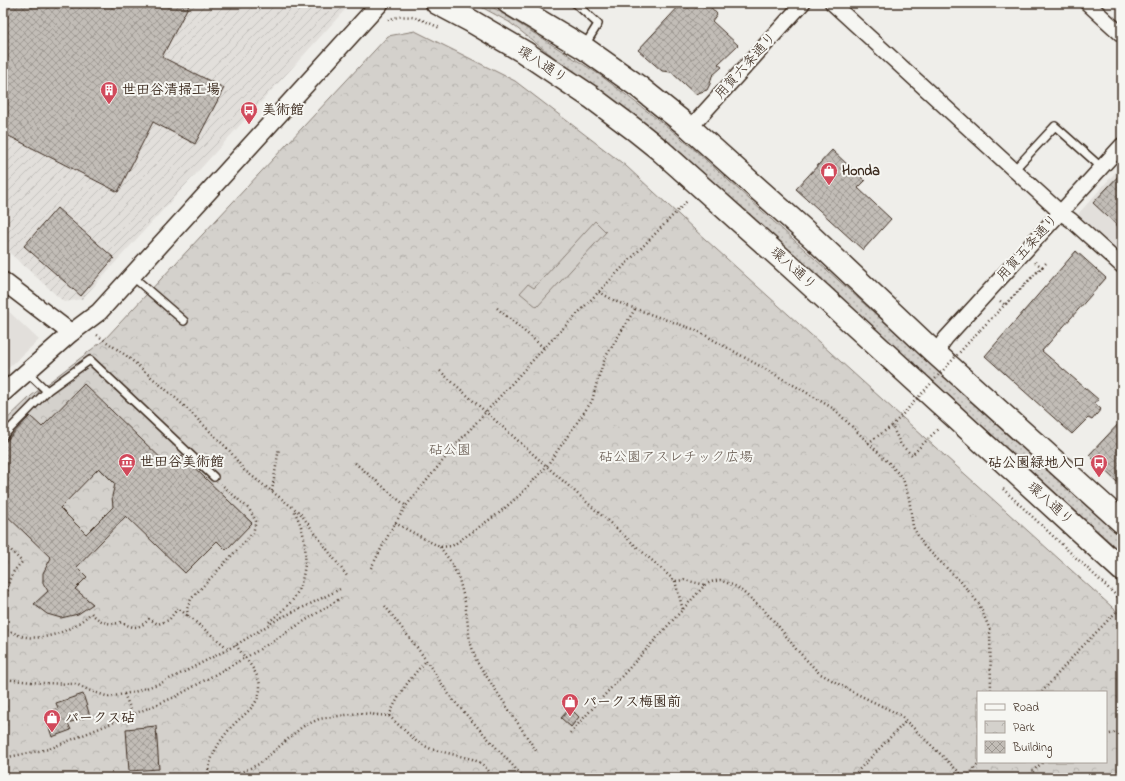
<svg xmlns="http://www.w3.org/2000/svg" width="1125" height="781" viewBox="0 0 1125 781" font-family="'Indie Flower','Klee One',sans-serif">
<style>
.built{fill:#e2dfdb}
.industrial{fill:url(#industrial-furrows)}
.grass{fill:url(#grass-dots);stroke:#887e75}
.park{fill:url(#park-crowns);stroke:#887e75;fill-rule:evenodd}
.pitch{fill:#d4d1cc;stroke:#887e75}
.building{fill:url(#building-cross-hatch);stroke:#3b2a1e;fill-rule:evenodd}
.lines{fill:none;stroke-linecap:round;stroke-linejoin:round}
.service-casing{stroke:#3b2a1e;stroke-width:10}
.minor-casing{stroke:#3b2a1e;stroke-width:17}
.tertiary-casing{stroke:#3b2a1e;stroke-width:20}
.primary-casing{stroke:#3b2a1e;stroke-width:25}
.path{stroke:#3b2a1e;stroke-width:2.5;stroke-dasharray:1 3;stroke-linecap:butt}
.service{stroke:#f6f6f2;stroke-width:7}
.minor{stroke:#f6f6f2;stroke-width:14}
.tertiary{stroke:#f6f6f2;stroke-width:17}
.primary{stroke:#f6f6f2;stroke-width:22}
.path-bridge{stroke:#3b2a1e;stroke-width:2.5;stroke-dasharray:1 3;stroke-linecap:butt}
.labels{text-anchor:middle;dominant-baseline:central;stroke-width:4;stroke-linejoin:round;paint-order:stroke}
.street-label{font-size:14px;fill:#3b2a1e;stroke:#f6f6f2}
.poi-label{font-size:14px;font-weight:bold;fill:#3b2a1e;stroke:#f6f6f2;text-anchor:start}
.park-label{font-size:14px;fill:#61544a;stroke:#f6f6f2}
</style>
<defs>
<pattern id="industrial-furrows" width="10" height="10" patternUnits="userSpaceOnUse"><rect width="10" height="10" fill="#e2dfdb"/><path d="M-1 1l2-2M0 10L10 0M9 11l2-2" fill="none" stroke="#c3c0bc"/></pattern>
<pattern id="grass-dots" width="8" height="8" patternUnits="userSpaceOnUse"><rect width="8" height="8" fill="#d4d1cc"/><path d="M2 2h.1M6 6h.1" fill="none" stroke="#b7b4af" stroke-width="1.8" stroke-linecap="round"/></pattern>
<pattern id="park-crowns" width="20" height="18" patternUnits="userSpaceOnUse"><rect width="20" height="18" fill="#d4d1cc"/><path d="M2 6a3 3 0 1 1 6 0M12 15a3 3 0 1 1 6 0" fill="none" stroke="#b7b4af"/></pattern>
<pattern id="building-cross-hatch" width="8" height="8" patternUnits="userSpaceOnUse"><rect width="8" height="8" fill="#c2bdb7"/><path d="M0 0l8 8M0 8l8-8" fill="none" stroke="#9f9a94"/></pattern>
</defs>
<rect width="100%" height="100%" fill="#efeeea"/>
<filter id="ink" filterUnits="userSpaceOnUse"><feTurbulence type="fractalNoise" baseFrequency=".025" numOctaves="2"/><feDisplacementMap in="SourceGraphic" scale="8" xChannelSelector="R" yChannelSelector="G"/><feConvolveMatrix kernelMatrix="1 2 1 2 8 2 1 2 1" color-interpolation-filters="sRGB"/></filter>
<g filter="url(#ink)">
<!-- built -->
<g class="built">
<polygon points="1122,165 1122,260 1078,222 1079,213"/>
<polygon points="3,306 39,340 3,373"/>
</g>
<!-- industrial -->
<polygon class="industrial" points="3,3 351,3 82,299 64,302 3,247"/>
<!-- grass -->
<polygon class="grass" points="474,3 485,3 494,8 600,75 669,128 695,150 1122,538 1122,553 679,151 606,94 560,62 509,22"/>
<!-- park -->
<path class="park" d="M415,31L515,81L626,166L695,230L1122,616V778H3V423L31,396L104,340L388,36ZM978,692H1106V762H978Z"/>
<!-- pitch -->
<polygon class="pitch" points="595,221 606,232 537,307 520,293 528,284 534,288"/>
<!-- building -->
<g class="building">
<polygon points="3,3 190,3 162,57 224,88 195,144 153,122 118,192 3,133"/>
<polygon points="682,3 707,3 717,14 712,21 738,45 718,64 722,67 712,76 710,84 707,90 695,94 671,72 662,71 638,50"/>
<polygon points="832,150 865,181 858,188 891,219 863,250 796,189"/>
<polygon points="1122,172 1122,230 1093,203"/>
<polygon points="57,208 114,258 81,296 24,246"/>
<polygon points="1076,251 1106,278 1042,351 1099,400 1094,403 1101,409 1092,420 1088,418 1072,434 985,356"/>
<path d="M84,384L170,467L181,455L252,523L226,550L217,541L185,573L126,516L77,567L87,577L75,589L93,604L78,614L61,618L47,614L34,604L48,591L43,583V573L51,558L3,512V444L30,416L42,427ZM99,468L115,484L112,496L113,507L86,534L60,508Z"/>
<polygon points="1122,420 1122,487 1089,455"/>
<polygon points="83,694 90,716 68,723 71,730 52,737 46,718 55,715 53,710 58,708 56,703"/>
<polygon points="570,708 579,717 571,727 561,718"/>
<polygon points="156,726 159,769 129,771 126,729"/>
</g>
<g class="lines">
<defs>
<g id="service">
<polyline points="575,3 598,24 585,45"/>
<polyline points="1014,170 1055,126 1101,167"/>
<polyline points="132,276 184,321"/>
<polyline points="27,372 47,391"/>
<polyline points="3,436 47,391 90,360 214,477"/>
</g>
<g id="minor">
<polyline points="832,3 1014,170 1061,213 1071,220 1122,266"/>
<polyline points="1087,3 1122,35"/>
<polyline points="690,128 803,3"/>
<polyline points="935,353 946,338 1122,145"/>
</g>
<g id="tertiary">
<polyline points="3,281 71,333"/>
<polyline points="3,393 71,333 99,312 380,3"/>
</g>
<g id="primary">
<polyline points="437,3 471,21 524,52 591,97 635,130 660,150 792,268 1122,570"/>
<polyline points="509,3 584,48 639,87 690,128 813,238 935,353 1122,522"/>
</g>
</defs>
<!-- service casing -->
<use href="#service" class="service-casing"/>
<!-- minor casing -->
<use href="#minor" class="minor-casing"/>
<!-- tertiary casing -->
<use href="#tertiary" class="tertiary-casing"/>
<!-- primary casing -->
<use href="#primary" class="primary-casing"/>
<!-- path -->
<g class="path">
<path d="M388,20C408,12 421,19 440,28"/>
<polyline points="599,292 617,302 658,317 696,330 804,391 834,409 889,463 903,479 909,498 913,527 924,546 961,582 979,604 990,630 991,692"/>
<polyline points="1000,301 1005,305 1048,261"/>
<polyline points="497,308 544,348"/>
<polyline points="980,330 1042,267 1035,262"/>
<polyline points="97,335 128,357 179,401 229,450 244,470 300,513 347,576"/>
<polyline points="440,371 675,581 685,580 705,585"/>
<polyline points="3,414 8,409"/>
<polyline points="868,443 892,426 901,445 912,455 938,429"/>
<polyline points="355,463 406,506"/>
<polyline points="1003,489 1122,601"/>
<polyline points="272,491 279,448"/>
<polyline points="395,523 440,547 452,546 499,513 521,494 546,467 592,401 597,382 605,358 635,309"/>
<path d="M3,542L22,562C16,568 11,574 9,582C7,589 8,598 3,604"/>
<polyline points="440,547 451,562 459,579 465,602 470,642 477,662 537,752"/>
<polyline points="371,568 391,530 406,506 454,447 544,348 688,200"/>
<polyline points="675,581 683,610"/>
<polyline points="385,606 421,653 452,699 524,778"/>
<polyline points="188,616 187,609 191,599 253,533 256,521 249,509 221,484"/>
<path d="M269,622C278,614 291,605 297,593C306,575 308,549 302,530C300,523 297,516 294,510"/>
<path d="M3,630C10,630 15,634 21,636C46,642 73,630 91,613C100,622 109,626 122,622C132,629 140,629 149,619L158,624L169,620L178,608L229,649"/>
<polyline points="3,679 41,683 76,684 88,690 109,697 134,692 161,683 188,670 236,645 280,618 304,607 340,589"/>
<polyline points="1042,692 1077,652 1117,611 1122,608"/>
<polyline points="124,694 133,714"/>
<path d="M389,716C399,694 409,679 426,661"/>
<polyline points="570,733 705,585 711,582 720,580 737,587 763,609 779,627 796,649 819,673 853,692 900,715 965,778"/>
<polyline points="1106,735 1122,731"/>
<polyline points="3,758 49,749 175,697 257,651 341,598"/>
<polyline points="168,775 190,775 207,778 235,775 259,764 302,727 319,719 359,713 389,716 417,742 431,749 472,759 481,763 488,770 493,778"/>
<path d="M207,778C209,760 217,744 228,731C238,717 260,708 260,687C260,674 243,656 236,645"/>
<polyline points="851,778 906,721"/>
<polyline points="966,778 980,762"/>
<polyline points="1028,778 1035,769 1043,762"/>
</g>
<!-- service -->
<use href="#service" class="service"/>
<!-- minor -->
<use href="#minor" class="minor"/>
<!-- tertiary -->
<use href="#tertiary" class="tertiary"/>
<!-- primary -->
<use href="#primary" class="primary"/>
<!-- path-bridge -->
<polyline class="path-bridge" points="892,426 980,330"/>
</g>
</g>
<!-- icons -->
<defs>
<symbol id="building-pin" viewBox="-11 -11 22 30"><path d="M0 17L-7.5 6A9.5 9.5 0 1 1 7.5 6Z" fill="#d1495b" stroke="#f6f6f2"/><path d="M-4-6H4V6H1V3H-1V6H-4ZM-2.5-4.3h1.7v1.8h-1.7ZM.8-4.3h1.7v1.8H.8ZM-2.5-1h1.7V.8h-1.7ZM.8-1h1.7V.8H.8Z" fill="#fff"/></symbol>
<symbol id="bus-pin" viewBox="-11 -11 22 30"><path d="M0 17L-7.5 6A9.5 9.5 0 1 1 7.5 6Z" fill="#d1495b" stroke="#f6f6f2"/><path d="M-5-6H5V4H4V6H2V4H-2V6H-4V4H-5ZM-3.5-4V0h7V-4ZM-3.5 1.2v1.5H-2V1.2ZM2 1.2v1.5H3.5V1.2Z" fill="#fff"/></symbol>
<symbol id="shop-pin" viewBox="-11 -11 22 30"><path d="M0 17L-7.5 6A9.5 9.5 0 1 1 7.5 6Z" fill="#d1495b" stroke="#f6f6f2"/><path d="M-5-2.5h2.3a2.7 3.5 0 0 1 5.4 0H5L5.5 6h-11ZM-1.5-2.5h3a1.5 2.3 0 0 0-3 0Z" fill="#fff"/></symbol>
<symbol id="museum-pin" viewBox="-11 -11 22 30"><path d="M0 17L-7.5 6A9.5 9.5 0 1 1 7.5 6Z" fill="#d1495b" stroke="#f6f6f2"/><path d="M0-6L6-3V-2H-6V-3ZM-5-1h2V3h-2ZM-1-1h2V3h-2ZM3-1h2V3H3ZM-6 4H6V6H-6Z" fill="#fff"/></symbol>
</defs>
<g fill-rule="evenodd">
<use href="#building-pin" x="99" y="80" width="20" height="27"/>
<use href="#bus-pin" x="239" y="100" width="20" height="27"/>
<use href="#shop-pin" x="819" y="161" width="20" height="27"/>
<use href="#museum-pin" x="117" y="452" width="20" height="27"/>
<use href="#bus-pin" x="1089" y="453" width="20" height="27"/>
<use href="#shop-pin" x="560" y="692" width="20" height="27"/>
<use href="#shop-pin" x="42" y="708" width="20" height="27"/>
</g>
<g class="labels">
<!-- street labels -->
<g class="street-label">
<text transform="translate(542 65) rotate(33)">環八通り</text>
<text transform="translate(746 66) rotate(-48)">用賀六条通り</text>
<text transform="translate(1028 248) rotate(-48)">用賀五条通り</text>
<text transform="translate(793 269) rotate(42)">環八通り</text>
<text transform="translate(1050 504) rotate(42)">環八通り</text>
</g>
<!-- poi labels -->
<g class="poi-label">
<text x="122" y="90">世田谷清掃工場</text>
<text x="262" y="110">美術館</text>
<text x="842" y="171">Honda</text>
<text x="140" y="462">世田谷美術館</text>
<text x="1086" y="463" text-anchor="end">砧公園緑地入口</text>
<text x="583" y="702">パークス梅園前</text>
<text x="65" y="718">パークス砧</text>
</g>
<!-- park labels -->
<g class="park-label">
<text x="450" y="450">砧公園</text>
<text x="676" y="457">砧公園アスレチック広場</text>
</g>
</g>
<!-- margin -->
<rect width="1125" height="781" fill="none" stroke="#f6f6f2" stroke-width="16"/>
<rect x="8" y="8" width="1109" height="765" fill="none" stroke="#3b2a1e" stroke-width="1.5" filter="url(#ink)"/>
<!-- legend -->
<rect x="977" y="691" width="130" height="72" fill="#f6f6f2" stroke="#aba49d"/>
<rect x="985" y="704" width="20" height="6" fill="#f6f6f2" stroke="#aba49d"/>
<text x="1013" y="711" font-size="12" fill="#3b2a1e">Road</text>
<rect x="985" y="721" width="20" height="12" fill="url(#park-crowns)" stroke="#aba49d"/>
<text x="1013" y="731" font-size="12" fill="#3b2a1e">Park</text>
<rect x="985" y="741" width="20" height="12" fill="url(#building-cross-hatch)" stroke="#aba49d"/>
<text x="1013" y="751" font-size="12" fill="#3b2a1e">Building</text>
</svg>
